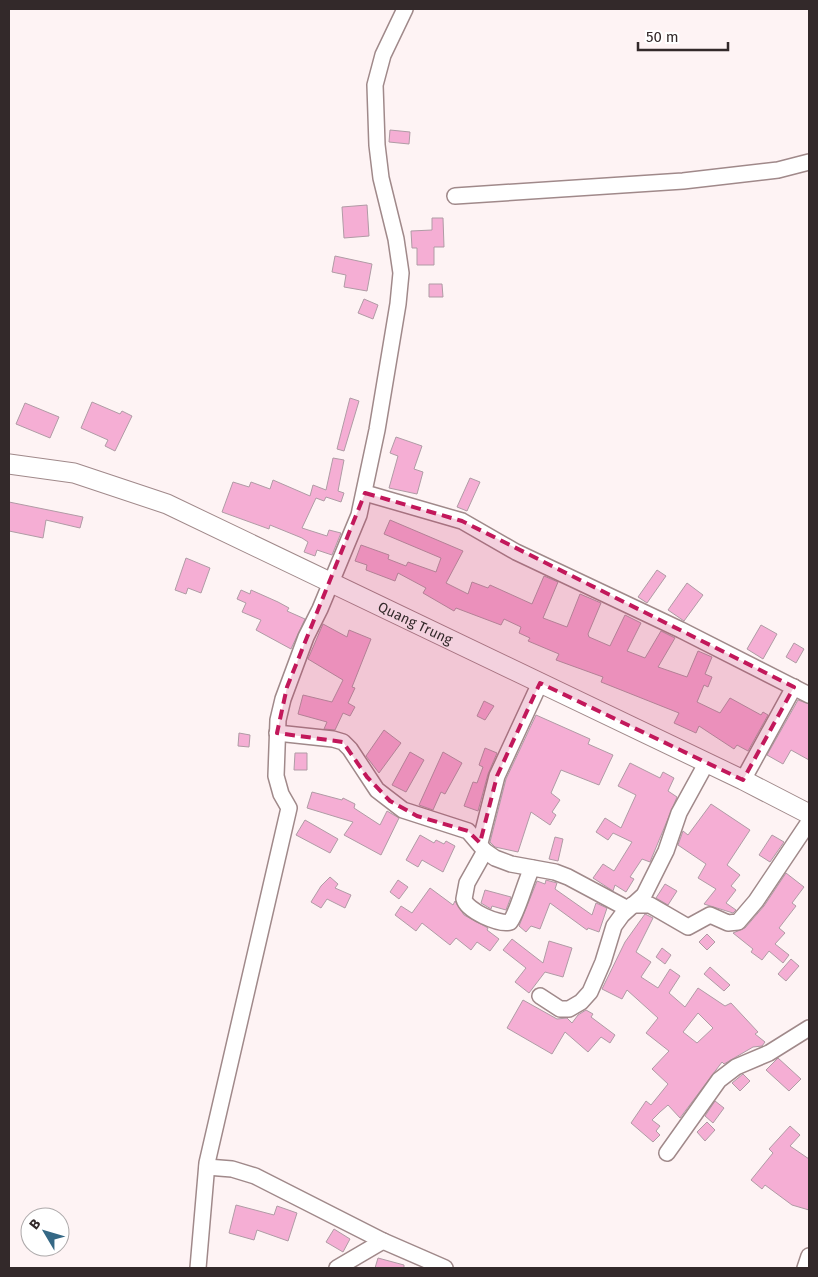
<svg xmlns="http://www.w3.org/2000/svg" width="818" height="1277" viewBox="0 0 818 1277" font-family="'Fira Sans',sans-serif">
<style>
.building{fill:#f5aed4;stroke:#b09ba5;fill-rule:evenodd}
.lines{fill:none;stroke-linecap:round;stroke-linejoin:round}
.minor-casing{stroke:#a0898a;stroke-width:18}
.major-casing{stroke:#a0898a;stroke-width:21}
.minor{stroke:#fff;stroke-width:15}
.major{stroke:#fff;stroke-width:19}
.marked{fill:#c2185b;fill-opacity:0.2;stroke:#c2185b;stroke-width:4;stroke-dasharray:10 6;stroke-linejoin:round}
.labels{text-anchor:middle;dominant-baseline:central;stroke-width:4;stroke-linejoin:round;paint-order:stroke}
.street-label{font-size:14px;fill:#33292a;stroke:#fff}
</style>
<rect width="100%" height="100%" fill="#fef3f4"/>
<!-- building -->
<g class="building">
<polygon points="390,130 410,132 409,144 389,142"/>
<polygon points="367,205 369,236 344,238 342,207"/>
<polygon points="432,218 443,218 444,247 434,247 434,265 417,265 417,248 412,248 411,231 432,230"/>
<polygon points="335,256 372,264 367,291 344,287 346,275 332,272"/>
<polygon points="429,284 442,284 443,297 429,297"/>
<polygon points="364,299 378,305 373,319 358,313"/>
<polygon points="350,398 359,401 344,451 337,449"/>
<polygon points="92,402 120,414 122,411 132,416 115,451 105,446 108,440 81,428"/>
<polygon points="25,403 59,417 50,438 16,424"/>
<polygon points="396,437 422,446 414,469 423,472 417,494 389,488 398,456 390,453"/>
<polygon points="333,458 344,460 338,491 344,493 341,502 326,497 324,501 316,498 302,528 327,536 329,530 341,533 332,555 317,550 315,556 304,552 308,542 302,538 270,525 269,529 222,512 233,482 249,487 251,482 270,489 273,480 310,496 313,485 326,490"/>
<polygon points="470,478 480,482 467,511 457,507"/>
<polygon points="9,502 83,517 80,528 46,520 43,538 9,531"/>
<polygon points="390,520 463,551 446,583 468,594 472,582 488,588 490,585 532,604 544,576 558,582 543,618 567,627 580,594 601,603 588,634 589,637 610,646 625,615 641,623 627,651 645,658 661,631 675,638 658,667 687,677 698,651 712,657 705,674 712,677 708,687 704,685 697,702 720,713 730,698 761,715 763,712 768,715 748,751 737,745 734,749 699,726 696,733 674,723 679,713 601,682 603,677 556,660 559,654 528,641 530,638 519,633 521,627 504,619 501,625 456,608 454,611 423,593 426,588 398,573 395,581 366,570 367,565 355,561 361,545 389,555 388,559 406,566 408,562 436,572 441,558 384,534"/>
<polygon points="186,558 210,568 201,593 188,588 186,594 175,590"/>
<polygon points="657,570 666,576 647,603 638,597"/>
<polygon points="687,583 703,595 684,621 668,610"/>
<polygon points="241,590 250,594 251,590 278,602 289,608 287,611 305,619 291,649 256,630 261,620 242,612 246,603 237,599"/>
<polygon points="323,624 347,637 349,630 371,639 352,687 355,688 348,703 355,707 350,716 343,713 335,730 324,729 327,722 298,714 303,695 332,702 343,680 308,659"/>
<polygon points="761,625 777,634 763,659 747,649"/>
<polygon points="794,643 804,649 796,663 786,657"/>
<polygon points="798,700 809,704 809,760 791,750 783,764 767,755"/>
<polygon points="484,701 494,706 485,720 477,716"/>
<polygon points="536,715 590,739 588,744 613,755 599,785 561,770 551,793 560,800 552,812 556,815 550,825 531,812 518,852 495,847 490,842 506,779"/>
<polygon points="384,730 401,743 379,773 366,756"/>
<polygon points="239,733 250,735 249,747 238,746"/>
<polygon points="485,748 497,753 488,774 478,811 464,806 473,782 477,783 483,767 479,765"/>
<polygon points="410,752 424,760 406,792 392,785"/>
<polygon points="443,752 462,763 445,794 441,792 433,810 419,805"/>
<polygon points="295,753 307,753 307,770 294,770"/>
<polygon points="630,763 660,778 663,772 674,778 668,791 677,797 650,862 642,859 630,877 634,879 626,892 615,885 613,891 593,878 603,864 614,871 632,842 613,833 608,840 596,832 605,818 621,828 636,795 618,786"/>
<polygon points="312,792 342,800 343,798 355,804 354,808 380,825 387,811 399,818 381,855 344,835 353,822 307,808"/>
<polygon points="711,804 750,830 727,865 740,875 731,886 736,890 726,903 736,910 733,913 704,904 716,889 698,878 706,864 678,845 683,831 688,835"/>
<polygon points="305,820 338,839 330,853 296,835"/>
<polygon points="420,835 434,843 436,840 444,844 446,841 455,846 443,872 422,860 418,867 406,860"/>
<polygon points="772,835 784,842 770,862 759,855"/>
<polygon points="555,837 563,839 558,861 549,859"/>
<polygon points="786,873 804,887 792,903 796,906 779,928 785,933 775,944 789,955 783,963 769,951 762,960 751,952 753,949 733,933 745,928 764,906"/>
<polygon points="330,877 338,884 335,888 351,895 345,908 327,899 321,908 311,902 321,886"/>
<polygon points="398,880 408,887 399,899 390,892"/>
<polygon points="546,880 557,883 555,889 592,915 596,903 607,908 599,932 588,928 587,930 550,903 540,929 531,926 526,932 519,926 537,881 545,884"/>
<polygon points="665,884 677,891 668,905 656,898"/>
<polygon points="430,888 453,905 455,901 464,915 488,928 487,930 499,939 490,951 477,942 471,950 456,938 450,945 422,923 416,931 395,915 401,906 412,913"/>
<polygon points="485,890 511,897 506,910 492,906 491,909 481,903"/>
<path d="M645,914L653,918L636,952L651,962L641,977L658,988L670,969L680,976L669,993L685,1007L698,988L725,1006L731,1003L758,1032L755,1034L765,1042L762,1046L753,1047L724,1064L722,1062L680,1118L668,1105L660,1112L652,1120L660,1126L656,1131L660,1135L653,1142L631,1123L646,1101L651,1105L668,1084L652,1069L669,1051L646,1033L658,1018L627,990L622,999L602,989L625,942ZM698,1013L713,1028L697,1043L683,1032Z"/>
<polygon points="707,934 715,942 707,950 699,942"/>
<polygon points="512,939 543,963 549,941 572,948 563,977 545,972 529,993 515,982 526,968 503,950"/>
<polygon points="662,948 671,955 665,964 656,957"/>
<polygon points="791,959 799,966 786,981 778,974"/>
<polygon points="710,967 730,985 724,991 704,974"/>
<polygon points="523,1000 557,1019 567,1018 572,1023 578,1015 586,1010 593,1014 591,1017 615,1035 610,1043 601,1037 588,1052 565,1032 552,1054 507,1028"/>
<polygon points="778,1058 801,1079 789,1091 766,1070"/>
<polygon points="743,1074 750,1081 740,1091 732,1083"/>
<polygon points="715,1101 724,1108 713,1123 705,1116"/>
<polygon points="707,1122 715,1130 705,1141 697,1132"/>
<polygon points="790,1126 800,1135 790,1146 809,1159 809,1210 792,1205 765,1185 762,1189 751,1180 773,1153 769,1149"/>
<polygon points="236,1205 274,1215 277,1206 297,1213 288,1241 257,1230 254,1240 229,1233"/>
<polygon points="334,1229 350,1239 343,1252 326,1242"/>
<polygon points="378,1258 404,1265 404,1268 375,1268"/>
</g>
<g class="lines">
<defs>
<g id="minor">
<polyline points="455,196 683,181 778,170 809,162"/>
<polyline points="365,493 462,521 516,552 681,630 809,695"/>
<polyline points="277,733 333,739 343,742 350,749 377,790 403,810 468,831 485,851 495,858 511,864 555,872 568,877 628,909"/>
<polyline points="743,780 794,687"/>
<polyline points="480,843 497,776 540,683"/>
<path d="M485,851L467,883L464,899C467,911 499,925 510,922C517,914 525,882 532,868"/>
<polyline points="632,905 650,905 688,927 710,915 728,923 738,922 756,901 809,822"/>
<polyline points="540,996 560,1009 569,1009 581,1002 590,992 603,962 614,926 622,915 644,895 666,851 679,813 707,762"/>
<polyline points="667,1153 719,1080 736,1067 769,1053 809,1028"/>
<polyline points="207,1167 232,1169 255,1176 383,1241 445,1268"/>
<polyline points="198,1268 207,1163 289,808 281,794 276,776 278,720 283,699 306,637 320,609 359,515 377,430 398,304 401,273 396,239 381,178 377,145 375,85 383,55 405,9"/>
<polyline points="337,1268 383,1241"/>
<polyline points="805,1268 809,1256"/>
</g>
<g id="major">
<path id="s1" d="M9,464L74,473L167,504L743,780L809,814"/>
</g>
</defs>
<!-- minor casing -->
<use href="#minor" class="minor-casing"/>
<!-- major casing -->
<use href="#major" class="major-casing"/>
<!-- minor -->
<use href="#minor" class="minor"/>
<!-- major -->
<use href="#major" class="major"/>
</g>
<!-- marked area -->
<path class="marked" d="M365,493L462,521L794,687L743,780L540,683L497,776L480,843L468,831L417,816L390,801L367,777L343,742L277,733L287,687Z"/>
<g class="labels">
<!-- street labels -->
<g class="street-label">
<text stroke="none"><textPath href="#s1" startOffset="439">Quang Trung</textPath></text>
</g>
</g>
<!-- border -->
<rect width="818" height="1277" fill="none" stroke="#33292a" stroke-width="20"/>
<!-- north arrow -->
<g transform="translate(45 1232) rotate(308)"><circle r="24" fill="#ffffff" stroke="#ada9aa"/>
<path d="M0-4L9 19L0 12L-9 19Z" fill="#356885"/>
<text y="-8" font-size="14" font-weight="bold" text-anchor="middle" fill="#33292a">B</text>
</g>
<!-- scale -->
<path d="M638 42v8h90v-8" fill="none" stroke="#33292a" stroke-width="2.5"/>
<text x="646" y="42" font-size="15" fill="#33292a" stroke="#ffffff" stroke-width="4" paint-order="stroke">50 m</text>
</svg>
